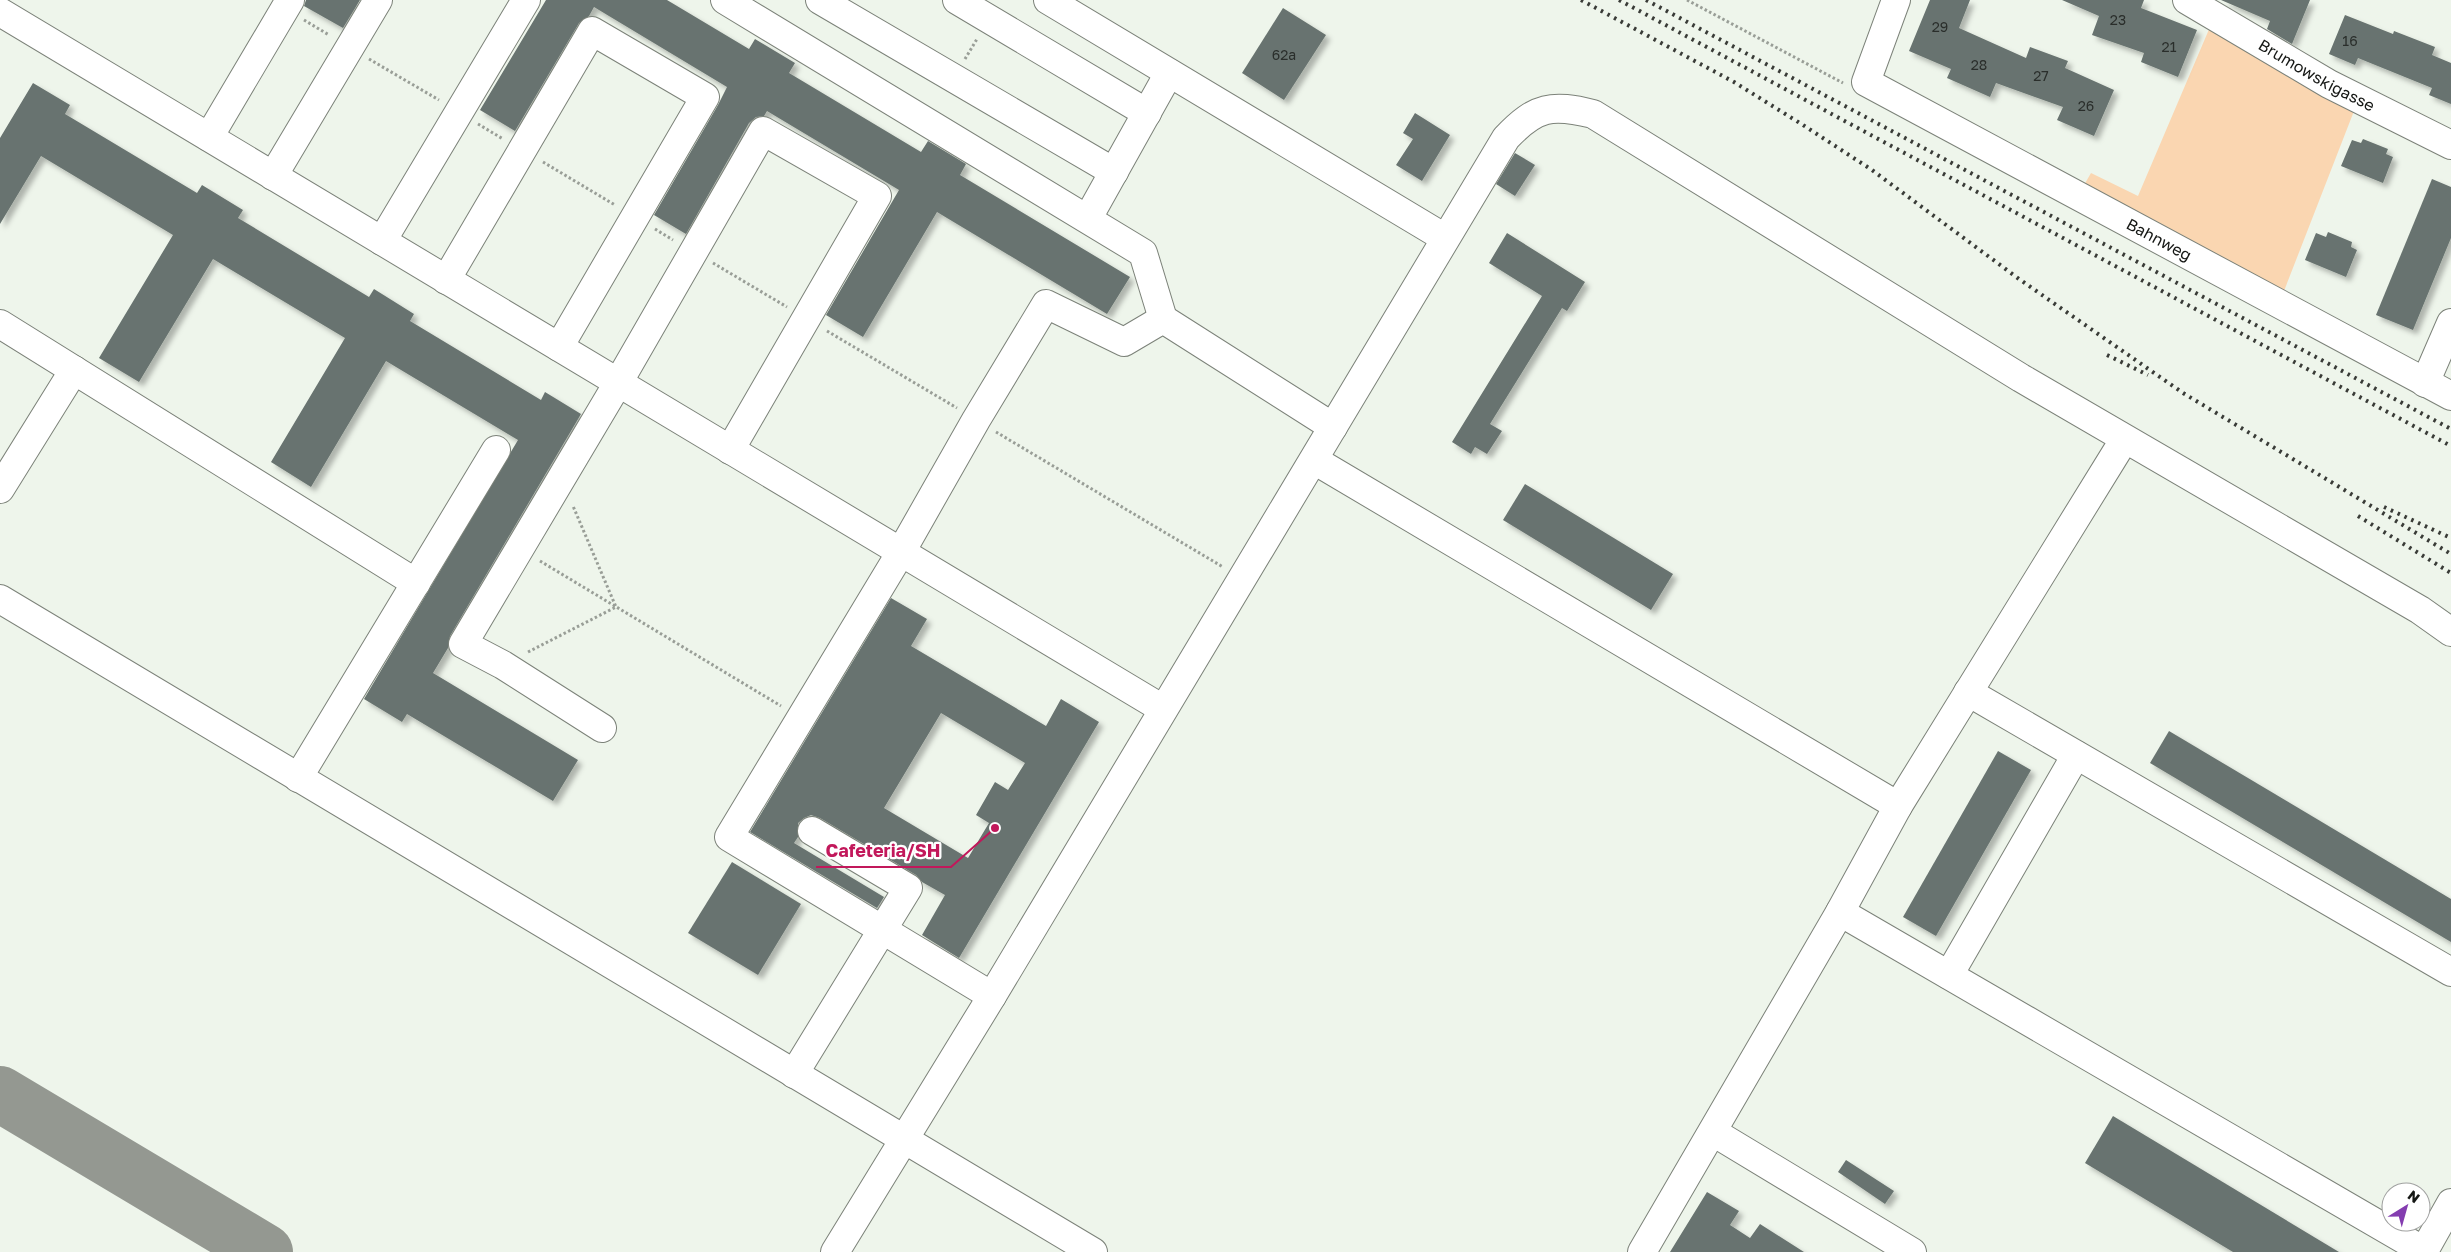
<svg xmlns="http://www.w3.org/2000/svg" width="2451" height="1252" viewBox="0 0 2451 1252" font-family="'Golos Text',sans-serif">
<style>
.green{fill:#fad6b1}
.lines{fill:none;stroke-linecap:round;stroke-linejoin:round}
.taxiway{stroke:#949891;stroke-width:56}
.building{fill:#68736f;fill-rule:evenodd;filter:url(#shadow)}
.minor-casing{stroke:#7c8279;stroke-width:30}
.path{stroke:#999e97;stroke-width:3;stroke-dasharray:2.5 2.5;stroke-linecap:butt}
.minor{stroke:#fff;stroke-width:28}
.rail{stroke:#393b37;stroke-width:4;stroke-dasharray:2.5 5;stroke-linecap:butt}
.labels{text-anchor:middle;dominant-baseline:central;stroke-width:4.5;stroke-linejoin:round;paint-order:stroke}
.number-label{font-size:14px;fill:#2a2e2b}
.street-label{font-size:16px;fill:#151714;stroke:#fff}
.leader{fill:none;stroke:#c2185b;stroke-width:2}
.callout-dot{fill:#c2185b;stroke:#fff;stroke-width:2}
.callout-label{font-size:18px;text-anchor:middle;font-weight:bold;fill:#c2185b;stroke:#fff;stroke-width:4.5;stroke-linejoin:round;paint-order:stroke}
</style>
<defs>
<filter id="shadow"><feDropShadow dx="4.5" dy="4.5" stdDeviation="2.5" flood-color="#0004"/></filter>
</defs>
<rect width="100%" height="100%" fill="#eef5eb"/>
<!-- green -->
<polygon class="green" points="2210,27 2354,111 2277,309 2076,199 2091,173 2138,196"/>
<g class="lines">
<!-- taxiway -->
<polyline class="taxiway" points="0,1094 265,1252"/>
</g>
<!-- building -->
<g class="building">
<polygon points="306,0 360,0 343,28 304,6"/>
<polygon points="546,0 667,0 749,49 755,39 795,63 789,73 921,152 928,141 966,164 960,175 1130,277 1107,314 937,212 863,337 826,315 899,190 767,111 764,116 756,117 749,123 686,234 654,215 718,105 727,87 594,7 589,16 579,23 515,131 480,110"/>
<polygon points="1930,0 1970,0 1959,28 2026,58 2030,47 2068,61 2065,68 2114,90 2094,136 2057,120 2063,107 1996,83 1990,97 1947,78 1951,69 1909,51"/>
<polygon points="2062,0 2144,0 2141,8 2197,30 2178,77 2141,62 2144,53 2092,35 2099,16"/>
<polygon points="2221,0 2310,0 2292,44 2267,29 2270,21"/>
<polygon points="1283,8 1326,35 1284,100 1242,73"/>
<polygon points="2345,15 2393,34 2394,31 2435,47 2432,55 2451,63 2451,104 2429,95 2432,88 2358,58 2355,65 2329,54"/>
<polygon points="33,83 70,105 65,114 197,193 202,185 243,210 238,218 369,297 374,289 414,314 410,321 541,400 545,392 581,414 450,636 448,648 433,673 578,760 553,801 407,714 402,722 364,699 518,440 386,361 311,487 271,462 345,338 213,259 139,382 99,358 173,235 41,156 0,224 0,138"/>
<polygon points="1415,113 1450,135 1422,181 1396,165 1413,139 1403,133"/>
<polygon points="2363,139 2388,149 2386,154 2393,157 2383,183 2341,166 2352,140 2361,143"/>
<polygon points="1515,153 1535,165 1515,196 1496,184"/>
<polygon points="2432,179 2451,187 2451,238 2413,330 2376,315"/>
<polygon points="2328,232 2352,242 2351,247 2357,250 2346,277 2305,260 2316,233 2326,237"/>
<polygon points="1507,233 1585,282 1567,311 1562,308 1490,424 1502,431 1487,454 1475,447 1471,454 1452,442 1542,296 1489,263"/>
<polygon points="1525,484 1673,574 1651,610 1503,520"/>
<path d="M891,598L927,619L911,646L1046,726L1061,699L1099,722L959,958L922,935L945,895L922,882L916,875L820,818L811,815L804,818L798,823V837L794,843L884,897L877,908L750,832ZM941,713L1025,763L1008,790L995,782L976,815L989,823L968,858L884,808Z"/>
<polygon points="2169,731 2451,899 2451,942 2150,763"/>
<polygon points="1998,751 2031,770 1936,936 1903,917"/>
<polygon points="732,862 801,904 758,975 688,933"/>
<polygon points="2113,1116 2339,1252 2233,1252 2085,1163"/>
<polygon points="1846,1160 1894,1191 1885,1204 1838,1172"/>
<polygon points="1707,1192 1739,1211 1730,1225 1750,1238 1760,1224 1804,1252 1670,1252"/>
</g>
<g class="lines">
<defs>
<g id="minor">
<polyline points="725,0 1143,253 1163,319"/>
<polyline points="820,0 1114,172"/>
<polyline points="957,0 1147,113"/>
<polyline points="1048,0 1445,238"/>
<path id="s1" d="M1896,0L1866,82L2451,396"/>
<path id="s2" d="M2187,0L2329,84L2451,145"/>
<polyline points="0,12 1163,709"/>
<polyline points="209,137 290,0"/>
<polyline points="273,176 378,0"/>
<polyline points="1088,218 1169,73"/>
<polyline points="382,241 526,0"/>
<polyline points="446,280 592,31 705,97 559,347"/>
<polyline points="0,324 416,583"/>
<polyline points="2425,383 2451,323"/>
<polyline points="1314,460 1898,806"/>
<polyline points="0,489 74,370"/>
<polyline points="0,599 1093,1252"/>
<polyline points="1968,692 2451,972"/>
<polyline points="602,728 503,665 463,644 618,383 763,131 877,196 730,450"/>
<polyline points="298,778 496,450"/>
<polyline points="1840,912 2424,1251 2451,1203"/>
<polyline points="1949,975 2076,755"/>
<polyline points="992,996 729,837 901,552 976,420 1046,304 1124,342 1163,319 1333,427"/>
<polyline points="794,1074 908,888 812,831"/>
<polyline points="1713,1132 1912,1252"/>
<path d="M835,1252L992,996L1506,138C1536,106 1552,104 1593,114L2021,378L2420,610L2451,632"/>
<polyline points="1642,1252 1840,912 1898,806 2124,440"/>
</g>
</defs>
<!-- minor casing -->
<use href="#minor" class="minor-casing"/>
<!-- path -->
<g class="path">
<polyline points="1687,0 1843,83"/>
<polyline points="304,20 329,35"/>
<polyline points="369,59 439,100"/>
<polyline points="965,59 977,39"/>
<polyline points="478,124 503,139"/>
<polyline points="543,162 615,205"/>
<polyline points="655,229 673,240"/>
<polyline points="713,263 787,307"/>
<polyline points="827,331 957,408"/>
<polyline points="996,432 1223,567"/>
<polyline points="540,561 781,706"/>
<polyline points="528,652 616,607 573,506"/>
</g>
<!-- minor -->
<use href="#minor" class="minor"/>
<!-- rail -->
<g class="rail">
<polyline points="1581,0 1734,82 1803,125 1872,170 2019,279 2183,393 2451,554"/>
<polyline points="1619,0 2451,446"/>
<polyline points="1646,0 2451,429"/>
<polyline points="2107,355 2148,375"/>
<polyline points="2384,507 2451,538"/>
<polyline points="2358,516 2451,573"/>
</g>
</g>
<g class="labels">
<!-- number labels -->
<g class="number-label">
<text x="2118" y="19">23</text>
<text x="1940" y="26">29</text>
<text x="2350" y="40">16</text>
<text x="2169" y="46">21</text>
<text x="1284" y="54">62a</text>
<text x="1979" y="64">28</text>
<text x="2041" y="75">27</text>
<text x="2086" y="105">26</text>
</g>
<!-- street labels -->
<g class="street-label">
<text stroke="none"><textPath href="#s2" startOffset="150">Brumowskigasse</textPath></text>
<text stroke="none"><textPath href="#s1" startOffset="420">Bahnweg</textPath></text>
</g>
</g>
<!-- callouts -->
<path class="leader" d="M995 828L951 867H816"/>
<circle class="callout-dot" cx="995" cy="828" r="5"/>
<g class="callout-label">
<text x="883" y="857">Cafeteria/SH</text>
</g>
<!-- north arrow -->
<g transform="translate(2406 1207) rotate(37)"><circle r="24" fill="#ffffff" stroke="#a1a2a1"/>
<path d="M0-4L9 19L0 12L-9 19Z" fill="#843db0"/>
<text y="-8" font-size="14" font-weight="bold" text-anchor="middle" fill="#151714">N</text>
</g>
</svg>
